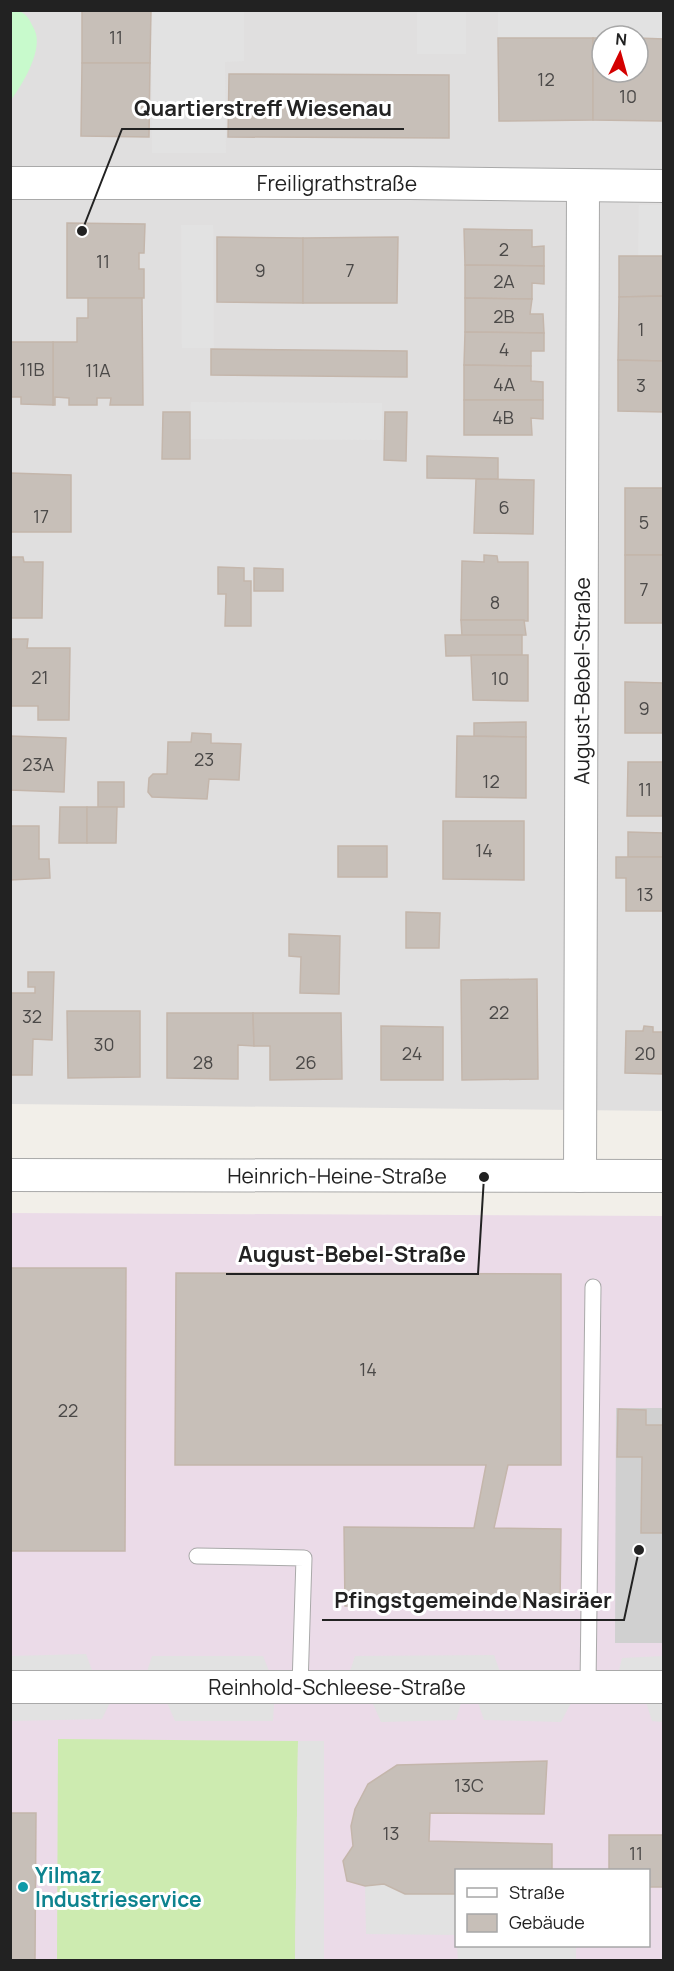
<svg xmlns="http://www.w3.org/2000/svg" width="674" height="1971" viewBox="0 0 674 1971" font-family="Manrope,sans-serif">
<style>
.residential{fill:#e0dfdf;fill-rule:evenodd}
.industrial{fill:#ebdbe8;fill-rule:evenodd}
.religious{fill:#d0d0d0}
.grass{fill:#cdebb0}
.park{fill:#c8facc}
.parking{fill:#e2e2e2}
.building{fill:#c7bfb8;stroke:#c4b6ab;stroke-width:1.5}
.lines{fill:none;stroke-linecap:round;stroke-linejoin:round}
.lane-casing{stroke:#a9a9a9;stroke-width:17}
.street-casing{stroke:#a9a9a9;stroke-width:34}
.lane{stroke:#fff;stroke-width:15}
.street{stroke:#fff;stroke-width:32}
.culture-dot{fill:#0f9aa8;stroke:#fff;stroke-width:2}
.labels{text-anchor:middle;dominant-baseline:central;stroke-width:6;stroke-linejoin:round;paint-order:stroke}
.number-label{font-size:18px;fill:#4b4948}
.street-label{font-size:21px;fill:#222;stroke:#fff}
.culture-label{font-size:21px;font-weight:bold;fill:#0d838f;stroke:#fff;text-anchor:start}
.leader{fill:none;stroke:#222;stroke-width:2}
.callout-dot{fill:#222;stroke:#fff;stroke-width:2}
.callout-label{font-size:22px;text-anchor:middle;font-weight:bold;fill:#222;stroke:#fff;stroke-width:6;stroke-linejoin:round;paint-order:stroke}
</style>
<rect width="100%" height="100%" fill="#f2efe9"/>
<!-- residential -->
<path class="residential" d="M11,11H663V1111L11,1104ZM602,36H638V72H602Z"/>
<!-- industrial -->
<path class="industrial" d="M11,1213L663,1216V1960H11ZM456,1870H648V1946H456Z"/>
<!-- religious -->
<polygon class="religious" points="616,1408 663,1408 663,1643 615,1643"/>
<!-- grass -->
<polygon class="grass" points="58,1739 298,1741 295,1960 57,1960"/>
<!-- park -->
<path class="park" d="M11,10C19,10 26,13 30,21C32,25 35,30 36,34C41,54 22,85 11,100Z"/>
<!-- parking -->
<g class="parking">
<polygon points="151,11 244,11 244,61 225,62 226,153 152,153"/>
<rect x="417" y="11" width="49" height="43"/>
<polygon points="498,11 663,11 663,39 638,39 638,36 602,36 602,39 498,38"/>
<polygon points="639,205 663,205 663,256 638,256"/>
<polygon points="181,225 213,225 214,348 182,348"/>
<polygon points="191,402 382,403 382,440 190,439"/>
<polygon points="86,1654 98,1686 118,1686 102,1719 11,1721 10,1656"/>
<polygon points="494,1655 505,1686 580,1686 561,1722 484,1720 472,1686 466,1686 456,1720 381,1722 365,1686 345,1686 355,1656"/>
<polygon points="152,1656 263,1656 275,1686 273,1721 175,1721 160,1687 142,1687"/>
<polygon points="663,1656 663,1722 652,1721 641,1686 615,1686 622,1658"/>
<polygon points="298,1741 324,1741 324,1960 295,1960"/>
<polygon points="384,1884 405,1894 456,1894 456,1935 366,1934 365,1886"/>
<polygon points="457,1946 576,1946 576,1960 458,1960"/>
</g>
<!-- building -->
<g class="building">
<polygon points="82,10 151,10 150,63 82,63"/>
<polygon points="498,38 593,38 593,120 499,121"/>
<polygon points="593,38 602,38 602,72 638,72 638,38 664,39 664,121 593,120"/>
<polygon points="82,63 150,63 149,137 81,136"/>
<polygon points="229,74 449,75 449,138 228,137"/>
<polygon points="67,223 145,224 144,253 139,253 139,269 144,269 144,298 67,298"/>
<polygon points="464,229 532,230 532,247 544,246 544,266 465,265"/>
<polygon points="217,237 303,238 303,303 217,302"/>
<polygon points="398,237 397,303 303,303 303,238"/>
<polygon points="619,256 664,256 664,296 619,297"/>
<polygon points="465,265 544,266 544,284 532,283 532,299 465,298"/>
<polygon points="664,296 664,361 618,360 619,297"/>
<polygon points="88,298 142,298 143,405 110,405 111,398 97,398 97,405 69,405 69,398 55,397 55,405 53,405 53,342 77,342 77,318 88,318"/>
<polygon points="465,298 532,299 530,314 543,314 544,333 465,332"/>
<polygon points="465,332 544,333 544,351 531,351 531,366 464,365"/>
<polygon points="10,342 53,342 53,405 21,404 21,397 10,397"/>
<polygon points="211,349 407,351 407,377 211,375"/>
<polygon points="618,360 664,361 664,412 618,411"/>
<polygon points="464,365 531,366 531,381 543,382 543,400 464,400"/>
<polygon points="464,400 543,400 543,419 531,418 532,435 464,435"/>
<polygon points="163,412 190,412 190,459 162,459"/>
<polygon points="385,412 407,412 406,461 384,460"/>
<polygon points="427,456 498,458 498,479 427,478"/>
<polygon points="10,473 71,475 71,532 10,532"/>
<polygon points="476,479 534,480 533,534 474,533"/>
<rect x="625" y="488" width="39" height="67"/>
<polygon points="484,555 497,556 498,562 528,562 528,621 461,620 462,561 484,562"/>
<rect x="625" y="555" width="39" height="68"/>
<polygon points="10,557 23,557 24,562 43,562 42,618 10,618"/>
<polygon points="218,567 244,568 244,581 251,581 251,626 225,626 226,594 218,594"/>
<polygon points="254,568 283,569 283,591 254,591"/>
<polygon points="461,620 524,620 526,635 462,636"/>
<polygon points="445,635 522,635 522,655 446,656"/>
<polygon points="12,639 28,639 27,648 70,648 69,720 38,720 38,706 10,706"/>
<polygon points="471,655 528,655 528,701 473,700"/>
<polygon points="625,682 664,683 664,733 625,733"/>
<polygon points="526,722 526,737 474,736 474,723"/>
<polygon points="192,733 211,734 211,743 241,744 239,780 209,779 207,799 152,797 148,792 149,778 153,774 167,774 168,742 191,742"/>
<polygon points="10,736 66,738 64,792 10,790"/>
<polygon points="457,736 526,737 526,798 456,797"/>
<polygon points="628,762 664,762 664,816 627,816"/>
<rect x="98" y="782" width="26" height="25"/>
<polygon points="60,807 87,807 87,843 59,843"/>
<polygon points="87,807 117,807 116,843 87,843"/>
<polygon points="443,821 524,821 524,880 443,879"/>
<polygon points="10,826 39,826 39,859 49,859 50,878 10,880"/>
<polygon points="628,832 664,833 664,857 628,857"/>
<rect x="338" y="846" width="49" height="31"/>
<polygon points="616,857 664,857 664,911 626,911 626,878 616,878"/>
<polygon points="406,912 440,913 439,948 406,948"/>
<polygon points="289,934 340,936 339,994 300,993 301,957 289,956"/>
<polygon points="28,972 54,972 52,1040 33,1039 32,1075 10,1075 10,993 35,993 35,987 28,987"/>
<polygon points="537,979 538,1079 462,1080 461,980"/>
<polygon points="67,1011 140,1011 140,1077 68,1078"/>
<polygon points="167,1013 253,1013 254,1046 238,1045 238,1079 167,1078"/>
<polygon points="253,1013 341,1013 342,1079 270,1080 270,1046 254,1046"/>
<polygon points="381,1026 443,1027 443,1080 381,1080"/>
<polygon points="644,1026 653,1027 653,1032 664,1032 664,1074 625,1073 626,1031 643,1031"/>
<polygon points="10,1268 126,1268 125,1551 10,1551"/>
<polygon points="176,1273 561,1274 561,1465 508,1465 494,1528 561,1529 560,1607 345,1606 344,1527 474,1528 486,1465 175,1465"/>
<polygon points="618,1409 646,1410 646,1425 664,1425 664,1533 641,1533 642,1457 617,1457"/>
<polygon points="547,1761 544,1814 430,1813 429,1841 552,1844 552,1870 456,1870 456,1894 405,1894 384,1884 365,1886 347,1881 343,1861 353,1846 351,1826 355,1809 368,1784 397,1765"/>
<polygon points="10,1813 36,1813 35,1960 10,1960"/>
<polygon points="609,1835 664,1835 664,1887 648,1887 648,1870 609,1870"/>
</g>
<g class="lines">
<defs>
<g id="lane">
<polyline points="197,1556 304,1558 300,1686"/>
<polyline points="588,1686 593,1287"/>
</g>
<g id="street">
<path id="s1" d="M10,183H410L664,186"/>
<path id="s2" d="M10,1175L664,1176"/>
<path id="s3" d="M580,1176L583,186"/>
<path id="s4" d="M10,1687H664"/>
</g>
</defs>
<!-- lane casing -->
<use href="#lane" class="lane-casing"/>
<!-- street casing -->
<use href="#street" class="street-casing"/>
<!-- lane -->
<use href="#lane" class="lane"/>
<!-- street -->
<use href="#street" class="street"/>
</g>
<!-- markers -->
<circle class="culture-dot" cx="23" cy="1887" r="6"/>
<g class="labels">
<!-- number labels -->
<g class="number-label">
<text x="116" y="37">11</text>
<text x="546" y="79">12</text>
<text x="628" y="96">10</text>
<text x="504" y="249">2</text>
<text x="103" y="261">11</text>
<text x="260" y="270">9</text>
<text x="350" y="270">7</text>
<text x="504" y="281">2A</text>
<text x="504" y="316">2B</text>
<text x="641" y="329">1</text>
<text x="504" y="349">4</text>
<text x="32" y="369">11B</text>
<text x="98" y="370">11A</text>
<text x="504" y="384">4A</text>
<text x="641" y="385">3</text>
<text x="503" y="417">4B</text>
<text x="504" y="507">6</text>
<text x="41" y="516">17</text>
<text x="644" y="522">5</text>
<text x="644" y="589">7</text>
<text x="495" y="602">8</text>
<text x="40" y="677">21</text>
<text x="500" y="678">10</text>
<text x="644" y="708">9</text>
<text x="204" y="759">23</text>
<text x="38" y="764">23A</text>
<text x="491" y="781">12</text>
<text x="645" y="789">11</text>
<text x="484" y="850">14</text>
<text x="645" y="894">13</text>
<text x="499" y="1012">22</text>
<text x="32" y="1016">32</text>
<text x="104" y="1044">30</text>
<text x="412" y="1053">24</text>
<text x="645" y="1053">20</text>
<text x="203" y="1062">28</text>
<text x="306" y="1062">26</text>
<text x="368" y="1369">14</text>
<text x="68" y="1410">22</text>
<text x="469" y="1785">13C</text>
<text x="391" y="1833">13</text>
<text x="636" y="1853">11</text>
</g>
<!-- street labels -->
<g class="street-label">
<text stroke="none"><textPath href="#s1" startOffset="327">Freiligrathstraße</textPath></text>
<text stroke="none"><textPath href="#s3" startOffset="495">August-Bebel-Straße</textPath></text>
<text stroke="none"><textPath href="#s2" startOffset="327">Heinrich-Heine-Straße</textPath></text>
<text stroke="none"><textPath href="#s4" startOffset="327">Reinhold-Schleese-Straße</textPath></text>
</g>
<!-- culture labels -->
<g class="culture-label">
<text x="35" y="1875">Yilmaz<tspan x="35" dy="24">Industrieservice</tspan></text>
</g>
</g>
<!-- callouts -->
<path class="leader" d="M82 231L122 129H404M484 1177L478 1274H226M639 1550L624 1620H322"/>
<g class="callout-dot">
<circle cx="82" cy="231" r="6"/>
<circle cx="484" cy="1177" r="6"/>
<circle cx="639" cy="1550" r="6"/>
</g>
<g class="callout-label">
<text x="263" y="116">Quartierstreff Wiesenau</text>
<text x="352" y="1262">August-Bebel-Straße</text>
<text x="473" y="1608">Pfingstgemeinde Nasiräer</text>
</g>
<!-- border -->
<rect width="674" height="1971" fill="none" stroke="#222222" stroke-width="24"/>
<!-- legend -->
<rect x="455" y="1869" width="195" height="78" fill="#ffffff" stroke="#a7a7a7" stroke-width="1.5"/>
<rect x="467" y="1888" width="30" height="9" fill="#ffffff" stroke="#a7a7a7" stroke-width="1.5"/>
<text x="509" y="1899" font-size="18" fill="#222222">Straße</text>
<rect x="467" y="1914" width="30" height="18" fill="#c7bfb8" stroke="#a7a7a7" stroke-width="1.5"/>
<text x="509" y="1929" font-size="18" fill="#222222">Gebäude</text>
<!-- north arrow -->
<g transform="translate(620 54) rotate(5)"><circle r="28" fill="#ffffff" stroke="#a7a7a7" stroke-width="1.5"/>
<path d="M0-4.5L10 22L0 15L-10 22Z" fill="#d40000"/>
<text y="-9" font-size="16" font-weight="bold" text-anchor="middle" fill="#222222">N</text>
</g>
</svg>
